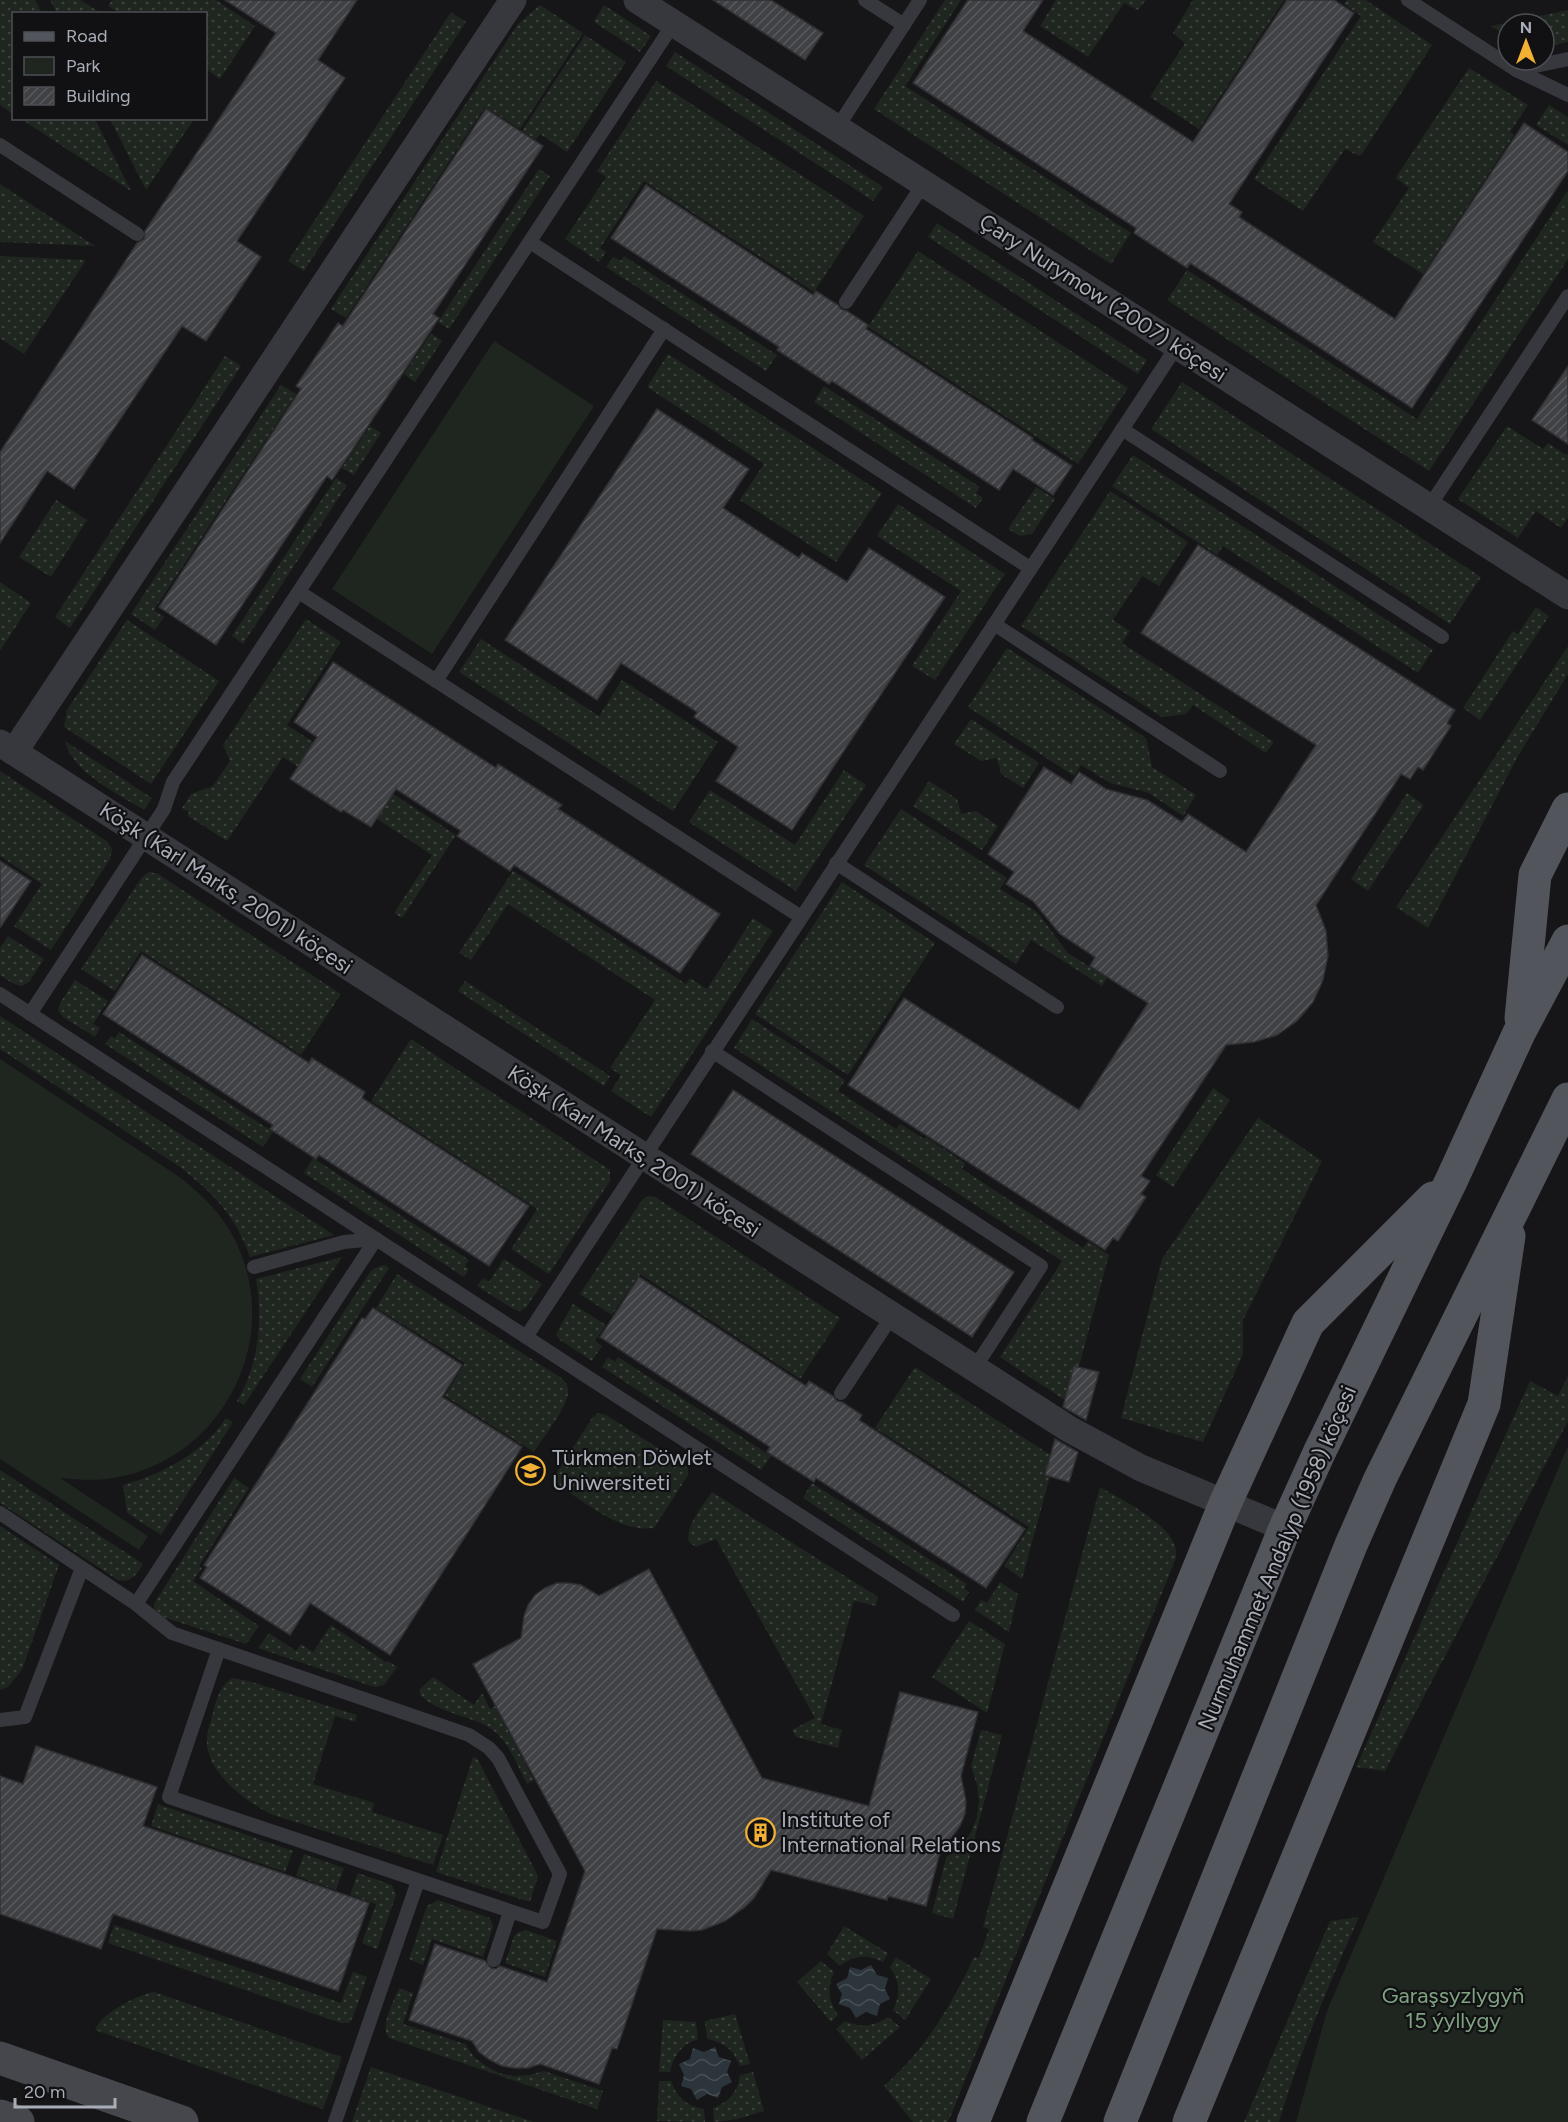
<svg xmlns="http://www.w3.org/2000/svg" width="1568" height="2122" viewBox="0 0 1568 2122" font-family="Figtree,sans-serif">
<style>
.grass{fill:url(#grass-dots)}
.park{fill:#1e261f}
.water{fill:url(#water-waves)}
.building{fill:url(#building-hatch);stroke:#303034;stroke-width:1.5}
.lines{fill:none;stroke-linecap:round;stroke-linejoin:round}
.service{stroke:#37383d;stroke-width:14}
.minor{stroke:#37383d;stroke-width:27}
.secondary{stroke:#45474d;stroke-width:33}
.primary{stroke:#53555c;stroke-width:33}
.labels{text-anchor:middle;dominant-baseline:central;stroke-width:4.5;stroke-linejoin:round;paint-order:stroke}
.street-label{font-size:22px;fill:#a8adb8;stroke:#111113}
.poi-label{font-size:22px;fill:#a8adb8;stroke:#111113;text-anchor:start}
.park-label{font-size:22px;fill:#7fa381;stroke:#111113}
</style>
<defs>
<pattern id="grass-dots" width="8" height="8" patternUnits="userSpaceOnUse" patternTransform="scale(1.5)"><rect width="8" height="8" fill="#1e261f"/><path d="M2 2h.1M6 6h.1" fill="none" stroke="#3c433d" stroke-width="1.8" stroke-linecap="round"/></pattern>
<pattern id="water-waves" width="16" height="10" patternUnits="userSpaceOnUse" patternTransform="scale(1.5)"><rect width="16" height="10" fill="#2c353c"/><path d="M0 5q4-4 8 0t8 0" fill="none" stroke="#485056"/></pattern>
<pattern id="building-hatch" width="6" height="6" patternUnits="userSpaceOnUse" patternTransform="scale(1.5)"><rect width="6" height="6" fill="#404145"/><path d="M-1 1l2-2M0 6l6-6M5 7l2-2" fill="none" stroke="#595a5e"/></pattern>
</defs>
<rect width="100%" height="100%" fill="#161618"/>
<!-- grass -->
<g class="grass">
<polygon points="0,0 35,0 42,13 14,14 13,114 0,105"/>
<polygon points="50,0 80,0 101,13 57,13"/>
<polygon points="112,0 216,0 255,26 220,79 206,69 206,14 120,13 108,6"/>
<polygon points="945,0 961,0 905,86 1131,233 1111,264 874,109"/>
<polygon points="1056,0 1146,0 1138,10 1124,3 1088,57 1040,26"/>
<polygon points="1193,0 1284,0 1199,129 1150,97 1185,43 1173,33"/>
<polygon points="1347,0 1366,0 1432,45 1362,154 1359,156 1345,149 1303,211 1254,179 1361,16 1344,4"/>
<polygon points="540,5 583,33 520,129 485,107 346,318 331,309 518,24"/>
<polygon points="604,5 651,36 640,52 594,22"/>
<polygon points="1568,10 1568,42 1544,47 1544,24 1508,24 1508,37 1491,26"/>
<polygon points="451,12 466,22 304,271 288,261"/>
<polygon points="585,35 626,62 567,152 540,134 536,140 522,131"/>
<polygon points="675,52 883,187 873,201 666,66"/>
<polygon points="1469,68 1528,105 1510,132 1514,135 1423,274 1373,242 1409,188 1396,178 1398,174"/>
<polygon points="656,81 864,216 814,292 644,181 600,248 606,252 599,262 565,239 606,177 597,171"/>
<polygon points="1549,105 1568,117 1568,145 1536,125"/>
<polygon points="21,119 95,119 131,191"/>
<polygon points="110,119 194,119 146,190"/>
<polygon points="539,169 550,176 449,329 438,322"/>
<polygon points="0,184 95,246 0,242"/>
<polygon points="1568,190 1568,259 1429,471 1167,300 1187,270 1417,419"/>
<polygon points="937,223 1147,360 1138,374 928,237"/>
<polygon points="918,251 1128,388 1078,464 868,327"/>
<polygon points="0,256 86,260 24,354 0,338"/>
<polygon points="624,256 777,355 766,371 606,267 613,257 621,261"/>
<polygon points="431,333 442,341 415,382 404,374"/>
<polygon points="668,354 882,493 836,562 740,500 764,464 647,387"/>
<polygon points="225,356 241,366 70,628 55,617"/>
<polygon points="1182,382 1481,577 1450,624 1151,429"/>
<polygon points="281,385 296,394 154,610 164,617 155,630 131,614"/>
<polygon points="824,386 980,487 976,493 983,498 976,508 814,402"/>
<polygon points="370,426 381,433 354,475 342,468"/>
<polygon points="1507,426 1543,449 1548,443 1566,455 1568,453 1568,518 1561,528 1536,511 1518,538 1458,499"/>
<polygon points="1133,455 1433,650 1418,673 1223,546 1217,555 1112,486"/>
<polygon points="336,478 347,485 243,644 232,636"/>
<polygon points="1036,487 1055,499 1032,534 1020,536 1008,529"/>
<polygon points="1110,491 1188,542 1159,586 1142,576 1113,620 1130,631 1122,643 1274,742 1266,753 1193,705 1186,714 1162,717 1021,626"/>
<polygon points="56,500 87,520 51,577 19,557"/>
<polygon points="898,504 1005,574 935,680 912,666 961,591 877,536"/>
<polygon points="0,582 31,603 0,651"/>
<polygon points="1536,607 1549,616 1480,720 1463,708 1513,631 1518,634"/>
<polygon points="306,619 341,642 287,725 456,835 402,918 394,913 432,855 283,757 227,841 188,816 189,812 182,808 191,794 213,786 230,761 223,745"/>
<polygon points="127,620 219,681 151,784 64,727 67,710"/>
<polygon points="481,639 599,716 622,680 718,742 673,811 459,672"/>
<polygon points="1568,646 1568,674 1518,756 1428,928 1396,907"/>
<polygon points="1007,648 1146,738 1152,767 1196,795 1183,816 1149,793 1110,783 1081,765 1074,776 968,707"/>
<polygon points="971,719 1039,763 1023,788 1001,774 997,758 981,761 954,744"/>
<path d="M65,741L152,798L144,810C117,793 73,773 65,741Z"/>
<polygon points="844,770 866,785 796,891 689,822 710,790 795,845"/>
<polygon points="0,771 108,842 112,849 110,859 51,950 14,926 42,884 0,856"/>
<polygon points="929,781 957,799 961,814 976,811 998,826 982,850 913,806"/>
<polygon points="1407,793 1424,805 1368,891 1351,879"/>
<polygon points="901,809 1007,878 1000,889 1037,912 1068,953 1107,978 1102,986 1031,940 1016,964 864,865"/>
<polygon points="513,871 686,984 690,978 707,989 753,918 773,931 651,1117 611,1091 621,1075 610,1068 655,1000 508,904 471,960 459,953"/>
<polygon points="149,872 158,874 341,994 301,1055 141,951 115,991 81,969 142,877"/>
<polygon points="842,882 935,943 848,1075 755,1014"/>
<polygon points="8,936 44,959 29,982 22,986 14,984 0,975 0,948"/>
<polygon points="75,980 108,1001 93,1024 100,1028 95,1037 63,1017 58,1010 60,1003"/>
<polygon points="465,981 610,1076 604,1086 458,991"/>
<path d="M0,1016L334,1235L250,1257C235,1215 214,1194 180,1167L0,1049Z"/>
<polygon points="752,1019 845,1080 838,1091 896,1129 900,1124 924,1139 926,1137 965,1163 962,1169 1083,1248 1088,1241 1109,1255 1069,1403 1000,1357 1062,1261 734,1048"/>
<polygon points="119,1032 273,1132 263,1147 105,1044 111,1036 115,1038"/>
<polygon points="411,1039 610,1170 610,1181 549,1274 511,1249 537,1209 371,1101"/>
<polygon points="1213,1088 1230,1100 1173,1187 1156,1175"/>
<polygon points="1258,1118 1322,1161 1243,1320 1243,1354 1203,1442 1121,1418 1162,1259"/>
<polygon points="313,1158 469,1260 465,1266 469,1269 464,1277 304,1173"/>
<polygon points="648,1196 655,1197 840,1318 800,1379 640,1274 612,1315 580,1294 642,1200"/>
<path d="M342,1257L244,1405L237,1401C259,1364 263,1321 256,1279Z"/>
<polygon points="504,1259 542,1284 527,1306 521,1311 513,1309 477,1286 483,1278 489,1282"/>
<polygon points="384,1265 389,1268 312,1387 300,1379 368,1275 373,1269"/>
<path d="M397,1274L560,1377C564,1380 567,1383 568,1389C571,1403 542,1439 534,1452L445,1396L465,1363L376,1308Z"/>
<polygon points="573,1304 606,1325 595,1341 602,1346 592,1361 560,1340 556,1334"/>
<polygon points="608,1357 615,1362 618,1357 771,1456 761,1470 602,1367"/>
<polygon points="915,1367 1055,1458 1022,1579 1004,1566 1029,1527 875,1428"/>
<polygon points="1568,1376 1568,1421 1385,1771 1356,1767 1530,1381 1558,1396"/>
<path d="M598,1413L606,1415L686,1466L688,1470V1475L654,1528C619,1533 580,1499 552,1480L592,1418Z"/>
<path d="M226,1418L233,1422L161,1535L127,1513L123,1485C162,1474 203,1453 226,1418Z"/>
<path d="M0,1470L143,1564C136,1575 132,1583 118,1580L0,1503Z"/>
<path d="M234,1478L249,1488L199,1566L202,1568L193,1581L259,1626L246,1644L160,1616C154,1611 153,1609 155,1602Z"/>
<polygon points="812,1483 967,1584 964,1588 969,1592 963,1602 803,1498"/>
<path d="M1100,1487C1123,1501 1181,1527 1176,1558L949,2120L948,2122H913L884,2086C925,2050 951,2006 974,1957L979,1958L989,1929L983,1927Z"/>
<path d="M712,1492L878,1597L876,1606L854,1601L821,1724L842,1730L838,1748L796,1737L792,1730L815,1718L716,1539L696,1547L689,1542C685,1525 703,1506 712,1492Z"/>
<polygon points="0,1526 59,1565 22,1670 8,1687 0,1690"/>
<polygon points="1000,1582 1018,1594 1009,1632 975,1610 981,1600 987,1603"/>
<polygon points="969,1621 1005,1644 987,1713 932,1677"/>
<polygon points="331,1625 386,1662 388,1661 397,1667 384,1685 374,1687 258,1648 269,1633 296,1651 301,1644 313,1652"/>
<path d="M433,1677L474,1705L482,1693L490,1709L495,1706L534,1780L527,1784C516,1763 506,1734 483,1724C469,1717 420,1706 419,1690Z"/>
<path d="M233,1678L248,1681L357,1715L355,1722L335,1716L313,1784L374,1803L372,1812L443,1835L433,1865L273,1815C246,1802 203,1771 207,1736C208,1727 212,1718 214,1709C217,1697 222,1683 233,1678Z"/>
<polygon points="981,1730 1002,1735 953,1919 932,1913 946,1858 961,1845 971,1833 977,1817 979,1801 977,1785 971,1766"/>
<polygon points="473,1757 477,1758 538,1876 530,1902 436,1872"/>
<polygon points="158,1804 293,1851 285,1872 151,1826"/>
<polygon points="304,1854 344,1868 336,1890 296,1876"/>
<polygon points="358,1873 392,1885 396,1895 377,1949 362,1943 376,1904 350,1895"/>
<polygon points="438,1900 490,1918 493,1927 483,1957 432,1939 423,1965 409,1959 427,1906"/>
<path d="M1359,1917C1329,1985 1300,2051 1279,2122H1244L1330,1921Z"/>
<polygon points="114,1925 341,2003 353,1972 367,1977 353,2017 349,2023 341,2023 108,1943"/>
<path d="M844,1926L888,1953L883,1962C867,1954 854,1955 840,1966L827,1954Z"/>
<polygon points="526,1930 557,1941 545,1977 505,1963 514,1936 517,1933"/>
<path d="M896,1957L931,1979L905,2020L893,2010C901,1994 900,1982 890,1967Z"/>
<path d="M821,1961L834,1972C827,1988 828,2000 838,2015L831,2022L797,1982Z"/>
<path d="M399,1988L413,1993L403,2024L465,2044L474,2057L486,2066L499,2073L514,2076L529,2075L544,2071L603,2091L597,2109L389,2038C379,2026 394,2001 399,1988Z"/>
<path d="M154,1992L342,2057L323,2109L95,2030C101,2013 137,1995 154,1992Z"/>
<path d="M735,2014L750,2064L740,2066C733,2049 724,2042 707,2039L705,2021Z"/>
<path d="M888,2017L900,2027L862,2060L836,2029L845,2021C861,2028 873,2027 888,2017Z"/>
<path d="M663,2020L696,2022L698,2039C681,2045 674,2055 670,2072H659Z"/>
<polygon points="371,2067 534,2122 352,2122"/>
<path d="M753,2072L764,2111L738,2119L714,2122L713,2108C729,2102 738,2092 740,2075Z"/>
<path d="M659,2081H671C677,2098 687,2106 704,2109L705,2122L657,2121Z"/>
</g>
<!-- park -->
<g class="park">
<polygon points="494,341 594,406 432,654 332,589"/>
<path d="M0,1059L178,1176C201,1194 222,1213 235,1240C286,1342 218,1467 105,1479C90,1481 74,1479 60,1478L148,1536L139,1550L0,1459Z"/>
<polygon points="1568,1446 1568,2122 1296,2122 1327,2011"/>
</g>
<!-- water -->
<g class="water">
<polygon points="871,1965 877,1975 888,1978 885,1989 890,1999 880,2004 877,2016 866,2012 856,2018 850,2008 839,2004 842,1994 836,1984 847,1978 850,1967 861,1970"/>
<polygon points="715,2047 719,2057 731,2061 727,2072 732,2082 722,2087 718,2098 707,2094 697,2100 691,2089 681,2086 684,2075 679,2064 690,2059 693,2048 704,2052"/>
</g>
<!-- building -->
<g class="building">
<polygon points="225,0 357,0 318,60 345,78 237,241 261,257 206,341 182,326 74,489 47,471 0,543 0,452 137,243 144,239 145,231 276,33"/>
<polygon points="713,0 771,0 823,33 805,60"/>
<polygon points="968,0 1043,0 1023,31 1193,142 1287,0 1334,0 1354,13 1229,204 1242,212 1239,217 1395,319 1524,123 1568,152 1568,171 1412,408 1190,263 1187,268 1134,233 1136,228 913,83"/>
<polygon points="486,109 543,146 433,314 439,318 349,455 332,480 327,476 216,645 159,607 301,389 296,386 338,323 343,326"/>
<polygon points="646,185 813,295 816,291 838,305 841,309 847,311 868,325 866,329 1033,438 1032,440 1072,466 1053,495 1013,469 999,490 832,381 829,384 777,350 779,347 611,238"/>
<polygon points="1568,366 1568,444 1532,420"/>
<polygon points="657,409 749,469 723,508 799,558 802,553 847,582 869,548 945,597 792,830 716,781 738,747 694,717 697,712 621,663 597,700 505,640"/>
<polygon points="1198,545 1455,710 1447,723 1451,726 1423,770 1418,767 1410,779 1401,774 1316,905 1326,931 1328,956 1323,980 1313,1002 1297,1021 1277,1035 1254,1042 1226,1045 1141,1176 1150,1181 1141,1194 1146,1197 1118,1241 1113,1238 1105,1250 848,1085 904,998 1079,1110 1148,1003 1090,966 1095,957 1060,934 1033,901 1006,884 1014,872 988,854 1022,801 1044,767 1071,784 1079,772 1106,789 1147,800 1182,822 1188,814 1246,852 1316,745 1141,633"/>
<polygon points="333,662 496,768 498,764 562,805 558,809 720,914 680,973 514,865 510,871 457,836 461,831 396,789 371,827 343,810 341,812 290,779 317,737 294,722"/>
<polygon points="0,861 31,881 0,928"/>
<polygon points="142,955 309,1063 312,1058 365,1092 362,1098 529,1206 489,1266 319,1155 316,1159 270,1129 273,1125 103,1014"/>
<polygon points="733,1090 1014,1272 972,1337 691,1154"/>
<polygon points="639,1277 806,1386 809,1381 833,1396 837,1401 842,1402 862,1415 859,1420 1025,1529 986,1588 816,1478 814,1482 767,1452 770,1447 600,1337"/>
<polygon points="373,1308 462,1365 442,1397 522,1447 390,1655 310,1603 290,1635 200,1578 207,1567 204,1565 362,1318 365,1319"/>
<polygon points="1074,1366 1099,1372 1086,1420 1063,1407"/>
<polygon points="1055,1439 1078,1452 1069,1482 1045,1475"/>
<polygon points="649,1569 762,1778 869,1806 900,1692 978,1712 961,1776 966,1801 965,1814 960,1826 952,1837 942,1845 926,1906 888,1896 887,1900 771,1870 754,1898 745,1907 725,1921 702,1930 690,1931 657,1929 617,2049 612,2048 599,2084 540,2064 528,2068 514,2068 502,2066 490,2060 479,2052 472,2041 409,2020 435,1944 485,1961 491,1968 496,1969 500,1966 547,1982 585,1871 473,1664 521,1638 524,1616 528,1605 535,1595 545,1588 557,1583 569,1583 581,1585 599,1596"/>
<polygon points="36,1746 157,1787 143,1826 369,1903 338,1991 113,1914 101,1949 0,1914 0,1776 23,1784"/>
</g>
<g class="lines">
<!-- service -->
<g class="service">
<polyline points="865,0 904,25"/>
<polyline points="1408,0 1516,70 1568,95"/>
<polyline points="1516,70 1568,59"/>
<polyline points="837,128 920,0"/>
<polyline points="0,145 137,234"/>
<polyline points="530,242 1030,568"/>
<polyline points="846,302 924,183"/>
<polyline points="1122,429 1442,637"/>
<polyline points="1429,507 1568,296"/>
<polyline points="299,592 801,917"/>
<polyline points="994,624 1220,771"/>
<polyline points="436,681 664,329"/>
<polyline points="836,863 1057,1007"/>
<polyline points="0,994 953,1615"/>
<polyline points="30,1014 164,809 173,782 674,23"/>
<polyline points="712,1051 1041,1266 974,1369"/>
<polyline points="254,1267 344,1242 376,1239"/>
<polyline points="526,1337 1177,346"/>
<polyline points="841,1393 892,1316"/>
<polyline points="0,1513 136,1604"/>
<polyline points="219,1649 169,1797 543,1922 560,1874 498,1758 489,1748 469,1735 172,1633 136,1604 376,1239"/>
<polyline points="0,1720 25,1717 82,1568"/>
<polyline points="494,1960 510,1912"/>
<polyline points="335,2122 418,1881"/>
</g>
<!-- minor -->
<g class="minor">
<polyline points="637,0 1568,596"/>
<polyline points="0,743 1069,1429 1141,1468 1285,1528"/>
<polyline points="14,752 513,0"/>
</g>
<!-- secondary -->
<g class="secondary">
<polyline points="0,2058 182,2122"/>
<polyline points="0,2116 18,2122"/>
</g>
<!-- primary -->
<g class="primary">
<polyline points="1521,1018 1535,875 1568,809"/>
<polyline points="973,2122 1225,1504 1308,1323 1433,1198"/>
<polyline points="1043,2122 1285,1528 1319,1453 1452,1179 1519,1033 1568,941"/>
<polyline points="1120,2122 1351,1545 1380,1479 1568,1099"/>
<polyline points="1189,2122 1484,1404 1509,1236"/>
</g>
</g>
<!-- icons -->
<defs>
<symbol id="university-ring" viewBox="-11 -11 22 22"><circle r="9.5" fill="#111113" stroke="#f2b134" stroke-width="1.5"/><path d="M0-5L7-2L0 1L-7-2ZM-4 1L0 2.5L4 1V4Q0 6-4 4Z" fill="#f2b134"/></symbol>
<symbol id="building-ring" viewBox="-11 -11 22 22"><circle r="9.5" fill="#111113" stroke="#f2b134" stroke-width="1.5"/><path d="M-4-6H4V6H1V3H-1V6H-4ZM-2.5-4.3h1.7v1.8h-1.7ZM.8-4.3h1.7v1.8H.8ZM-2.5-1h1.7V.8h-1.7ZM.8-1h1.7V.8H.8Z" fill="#f2b134"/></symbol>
</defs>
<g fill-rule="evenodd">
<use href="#university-ring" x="514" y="1454" width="33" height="33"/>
<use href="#building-ring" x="744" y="1816" width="33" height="33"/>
</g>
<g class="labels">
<!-- street labels -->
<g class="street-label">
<text transform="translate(1103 298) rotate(33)">Çary Nurymow (2007) köçesi</text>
<text transform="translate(226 888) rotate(33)">Köşk (Karl Marks, 2001) köçesi</text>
<text transform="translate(634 1151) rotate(33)">Köşk (Karl Marks, 2001) köçesi</text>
<text transform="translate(1277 1558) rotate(-67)">Nurmuhammet Andalyp (1958) köçesi</text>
</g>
<!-- poi labels -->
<g class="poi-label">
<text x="552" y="1457">Türkmen Döwlet<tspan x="552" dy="25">Uniwersiteti</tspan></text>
<text x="781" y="1819">Institute of<tspan x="781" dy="25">International Relations</tspan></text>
</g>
<!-- park labels -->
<g class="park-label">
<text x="1453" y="1995">Garaşsyzlygyň<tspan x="1453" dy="25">15 ýyllygy</tspan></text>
</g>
</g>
<!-- legend -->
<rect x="12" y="12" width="195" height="108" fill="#111113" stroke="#4d4f55" stroke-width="1.5"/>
<rect x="24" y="32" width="30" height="9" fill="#53555c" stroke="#4d4f55" stroke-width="1.5"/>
<text x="66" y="42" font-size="18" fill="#a8adb8">Road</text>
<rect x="24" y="57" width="30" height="18" fill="#1e261f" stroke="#4d4f55" stroke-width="1.5"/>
<text x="66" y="72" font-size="18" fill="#a8adb8">Park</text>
<rect x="24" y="87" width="30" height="18" fill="url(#building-hatch)" stroke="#4d4f55" stroke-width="1.5"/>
<text x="66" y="102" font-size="18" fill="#a8adb8">Building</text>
<!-- north arrow -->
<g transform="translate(1526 42)"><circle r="28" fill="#111113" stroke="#4d4f55" stroke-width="1.5"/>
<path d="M0-4.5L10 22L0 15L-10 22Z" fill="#f2b134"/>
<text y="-9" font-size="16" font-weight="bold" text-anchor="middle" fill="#a8adb8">N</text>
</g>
<!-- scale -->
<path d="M15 2098v9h100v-9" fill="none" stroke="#a8adb8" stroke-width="3"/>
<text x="24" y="2098" font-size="18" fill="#a8adb8" stroke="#111113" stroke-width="4.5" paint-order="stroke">20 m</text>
</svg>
